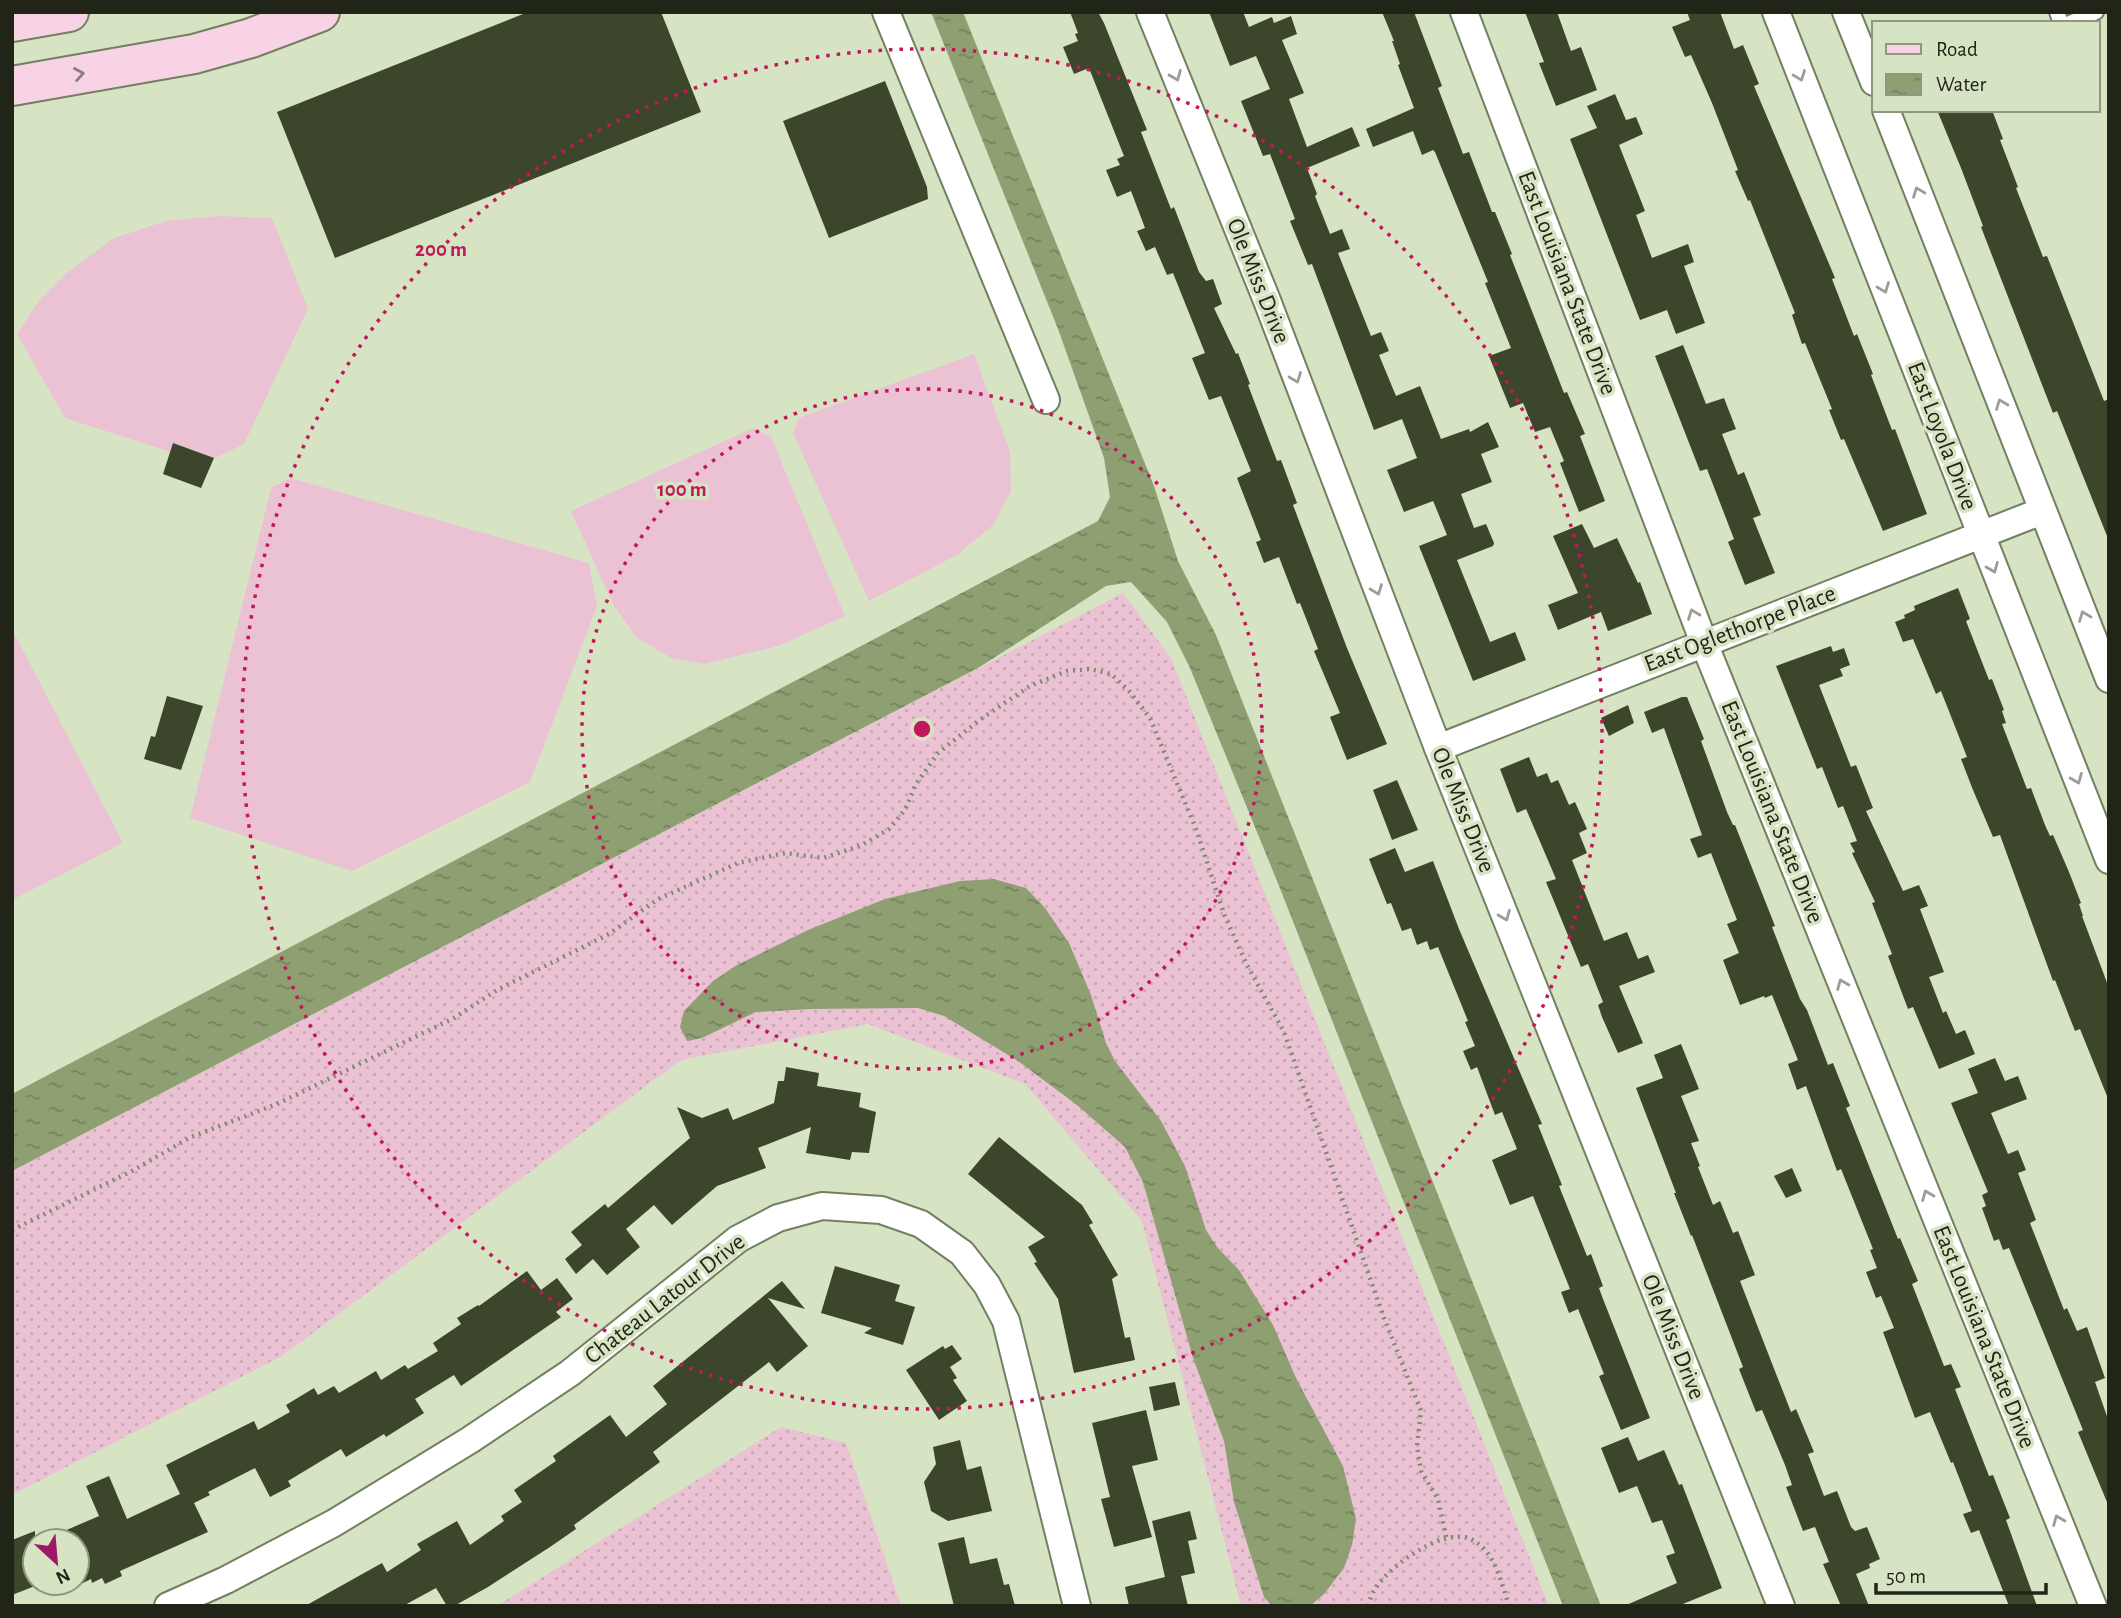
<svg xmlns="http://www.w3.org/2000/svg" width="2121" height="1618" viewBox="0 0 2121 1618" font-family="'Alegreya Sans',sans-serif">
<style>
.grass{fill:url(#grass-dots)}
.garden{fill:#ebc2d4}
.water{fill:url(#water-ripples)}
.building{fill:#3b462a}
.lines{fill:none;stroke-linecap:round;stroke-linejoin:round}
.lane-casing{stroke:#737f61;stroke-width:18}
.street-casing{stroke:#737f61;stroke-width:30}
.secondary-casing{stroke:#737f61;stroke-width:42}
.path{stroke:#808971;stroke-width:4.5;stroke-dasharray:2 5;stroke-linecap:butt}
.lane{stroke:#fff;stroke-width:14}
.street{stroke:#fff;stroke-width:26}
.secondary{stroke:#f8d3e6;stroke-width:38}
.oneway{stroke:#8c7c7f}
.oneway2{stroke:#9b9d97}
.ring{fill:none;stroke:#c2185b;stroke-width:3.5;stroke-dasharray:3.5 7}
.labels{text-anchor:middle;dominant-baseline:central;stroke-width:7;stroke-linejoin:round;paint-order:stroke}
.street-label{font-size:24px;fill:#202518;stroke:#d7e4c3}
.centre{fill:#c2185b;stroke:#d7e4c3;stroke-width:3.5}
.ring-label{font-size:21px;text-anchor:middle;font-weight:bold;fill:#c2185b;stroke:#d7e4c3;stroke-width:7;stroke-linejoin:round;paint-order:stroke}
</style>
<defs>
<pattern id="grass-dots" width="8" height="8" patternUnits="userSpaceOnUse" patternTransform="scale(1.75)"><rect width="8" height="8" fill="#ebc2d4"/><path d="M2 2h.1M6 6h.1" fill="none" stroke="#c9a7b5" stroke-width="1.8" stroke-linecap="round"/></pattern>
<pattern id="water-ripples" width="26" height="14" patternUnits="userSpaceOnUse" patternTransform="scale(1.75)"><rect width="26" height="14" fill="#8ea072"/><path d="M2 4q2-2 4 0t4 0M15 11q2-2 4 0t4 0" fill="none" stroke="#74825d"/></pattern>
</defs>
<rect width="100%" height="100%" fill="#d7e4c3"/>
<!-- grass -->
<g class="grass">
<polygon points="1123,593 1171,658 1549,1606 1241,1606 1142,1221 1025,1084 868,1024 681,1060 282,1356 12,1495 12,1171"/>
<polygon points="781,1427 846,1443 901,1606 497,1606"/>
</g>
<!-- garden -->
<g class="garden">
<polygon points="218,216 272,218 308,309 244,444 205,463 65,418 17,334 39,301 66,274 114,238 166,221"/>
<polygon points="974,354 1010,452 1011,491 993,525 957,555 869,601 793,433 799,418"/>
<polygon points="753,428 771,437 845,616 778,646 704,664 671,658 636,637 613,604 571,511"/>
<polygon points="290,478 589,563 597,606 530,782 352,871 190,818 271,488"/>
<polygon points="12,629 123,843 12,900"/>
</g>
<!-- water -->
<g class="water">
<polygon points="931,12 963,12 1154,486 1178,561 1216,635 1601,1606 1563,1606 1279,886 1190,668 1167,622 1131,582 1106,586 978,668 12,1171 12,1094 1098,521 1110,497 1104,458 1058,329"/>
<polygon points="994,879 1026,888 1045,908 1069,943 1091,995 1106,1043 1115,1061 1161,1121 1185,1166 1206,1230 1217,1247 1239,1270 1273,1325 1297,1380 1343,1466 1356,1519 1352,1545 1344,1568 1324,1594 1310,1606 1272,1606 1264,1597 1234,1502 1224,1441 1193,1358 1143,1182 1125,1147 1077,1105 1018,1061 944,1016 918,1008 810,1009 756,1012 702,1038 687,1041 680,1027 684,1011 713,981 737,965 808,930 885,899 960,881"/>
</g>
<!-- building -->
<g class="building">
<polygon points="528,12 661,12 701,112 335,258 277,112"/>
<polygon points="1070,12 1098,12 1104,23 1147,130 1141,132 1171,209 1174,207 1199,272 1206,281 1213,279 1222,304 1214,308 1236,354 1238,353 1250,384 1248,385 1277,461 1281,460 1297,503 1293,505 1347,648 1387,744 1347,760 1330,717 1340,713 1314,651 1318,649 1300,603 1297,604 1279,557 1264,563 1256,542 1261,540 1237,478 1251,471 1221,396 1209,400 1192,358 1205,353 1173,273 1167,275 1155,247 1146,251 1137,231 1145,228 1131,191 1117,197 1106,170 1120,165 1117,159 1124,156 1089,68 1074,74 1063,47 1078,41 1075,34 1078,33"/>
<polygon points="1209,12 1243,12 1249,27 1272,17 1274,23 1291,16 1297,34 1282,40 1304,93 1289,99 1307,147 1352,127 1360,146 1307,168 1317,194 1315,196 1330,234 1342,229 1350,249 1338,253 1371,336 1381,332 1389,351 1379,355 1396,396 1420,386 1441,439 1469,429 1470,432 1488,422 1499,447 1481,454 1492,482 1461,494 1474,528 1486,524 1494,543 1493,546 1457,560 1490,642 1515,632 1526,660 1473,681 1419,546 1447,535 1434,503 1433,501 1404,512 1387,470 1417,458 1402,419 1374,430 1312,264 1308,265 1290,221 1295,219 1270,154 1263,156 1241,101 1270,89 1256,56 1230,66"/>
<polygon points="1382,12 1414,12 1442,86 1438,88 1463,154 1469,152 1492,212 1495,212 1512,254 1510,255 1564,393 1567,392 1585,434 1580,436 1605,501 1579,512 1560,463 1564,461 1550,427 1535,432 1523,403 1510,408 1489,356 1511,348 1485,283 1488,282 1435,152 1433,150 1422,155 1413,131 1373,147 1366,129 1414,108 1398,65 1400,64 1392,41 1394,41"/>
<polygon points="1525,12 1557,12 1571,51 1581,47 1597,90 1556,106 1539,63 1544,62"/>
<polygon points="1687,12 1720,12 1734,49 1743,45 1759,84 1754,86 1835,278 1832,279 1854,336 1857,334 1873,374 1871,375 1892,430 1895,429 1927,514 1883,531 1844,439 1841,440 1829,410 1832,409 1805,343 1802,344 1792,315 1795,313 1750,200 1748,201 1735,171 1738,170 1712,103 1691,55 1685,57 1672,27 1690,20"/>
<polygon points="885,81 927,187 928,199 829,238 783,121"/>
<polygon points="1615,94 1626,120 1636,117 1643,134 1619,145 1645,211 1636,215 1652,258 1688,244 1694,262 1684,266 1705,323 1676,334 1667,310 1640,320 1570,139 1597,128 1587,106"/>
<polygon points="1937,110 1992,110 2003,139 2000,140 2018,187 2016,188 2043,257 2047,256 2104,401 2109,399 2109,541 2057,411 2053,413 1981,227 1983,226 1961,168"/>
<polygon points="1683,345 1706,404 1724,398 1736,429 1722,434 1738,475 1744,472 1761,515 1753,518 1775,573 1745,585 1728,542 1734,539 1707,469 1700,471 1655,356"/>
<polygon points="173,443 214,458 201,488 163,474"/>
<polygon points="1582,524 1594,548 1617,538 1638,583 1640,582 1652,614 1608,631 1601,612 1558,630 1548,605 1578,593 1553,536"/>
<polygon points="1958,588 1970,619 1966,621 1989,680 1992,679 2004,710 2002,711 2006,723 2002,724 2027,789 2031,788 2045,825 2050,836 2053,835 2069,872 2081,903 2079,904 2083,916 2082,916 2109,988 2109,1101 2080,1029 2075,1031 2055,980 2053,981 2000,835 1993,837 1973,790 1961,759 1967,757 1941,691 1936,694 1913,639 1903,642 1895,622 1905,618 1904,615 1915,610 1914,606"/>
<polygon points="1831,646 1833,652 1844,648 1850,665 1840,669 1843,676 1819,685 1851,767 1856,765 1873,808 1866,811 1903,891 1919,885 1928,906 1920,909 1944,972 1929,977 1943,1013 1946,1011 1956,1034 1965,1030 1975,1054 1939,1069 1913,1007 1908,1009 1888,956 1892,954 1872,903 1875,902 1852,853 1855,852 1850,843 1857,841 1843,806 1838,808 1822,767 1817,769 1776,666"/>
<polygon points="167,696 203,706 181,770 144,759 151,736 155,737"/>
<polygon points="1682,697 1687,697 1704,739 1701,741 1727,812 1733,825 1735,825 1775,926 1772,927 1800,999 1807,1010 1828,1065 1833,1063 1850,1106 1846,1108 1898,1239 1900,1238 1918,1281 1912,1284 1944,1366 1951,1364 1961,1387 1955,1389 1989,1476 1993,1475 2010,1518 2006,1520 2037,1606 2009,1606 1979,1530 1971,1533 1963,1514 1972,1511 1953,1462 1951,1463 1930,1412 1915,1418 1883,1332 1894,1328 1881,1296 1876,1298 1866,1272 1877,1268 1870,1250 1873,1249 1841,1169 1837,1171 1806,1086 1797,1090 1788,1064 1798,1060 1772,995 1765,998 1764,996 1740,1005 1723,960 1739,953 1727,924 1737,920 1711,853 1698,858 1690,839 1702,835 1664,728 1652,733 1644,712"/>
<polygon points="1628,705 1634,723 1609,736 1601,718"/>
<polygon points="1529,757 1537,777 1547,773 1551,783 1558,780 1569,805 1575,802 1587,829 1579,833 1587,853 1572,860 1604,941 1627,932 1638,959 1648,955 1655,972 1619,986 1643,1043 1618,1053 1602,1017 1598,1005 1603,1002 1588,964 1581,967 1546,882 1556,879 1526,809 1517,813 1500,769"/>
<polygon points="1397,780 1418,830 1392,840 1373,790"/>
<polygon points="1395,848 1405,872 1433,861 1459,929 1542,1124 1538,1125 1562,1185 1559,1186 1587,1256 1591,1254 1603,1286 1599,1288 1603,1299 1650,1418 1621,1430 1599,1376 1604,1374 1578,1309 1569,1313 1561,1292 1570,1289 1533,1196 1510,1205 1492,1160 1517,1149 1502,1112 1495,1115 1477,1067 1471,1070 1463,1051 1475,1046 1465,1022 1468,1021 1438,947 1430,950 1427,941 1417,945 1411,928 1402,931 1391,903 1387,904 1369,859"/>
<polygon points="1681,1044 1699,1089 1681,1096 1699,1141 1691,1143 1700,1166 1698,1167 1713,1205 1720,1201 1733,1233 1738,1231 1755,1275 1740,1281 1764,1343 1791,1412 1796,1409 1814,1452 1808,1454 1824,1496 1837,1491 1851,1527 1855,1531 1867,1527 1880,1559 1869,1564 1870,1568 1856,1574 1869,1606 1841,1606 1823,1564 1829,1562 1815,1527 1803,1531 1786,1487 1792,1485 1785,1465 1762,1410 1756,1412 1739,1369 1743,1367 1692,1235 1691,1236 1674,1193 1676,1193 1636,1088 1663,1078 1654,1055"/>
<polygon points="1995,1058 2005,1081 2018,1076 2027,1099 1991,1113 2008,1154 2018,1150 2026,1170 2018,1173 2036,1220 2030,1223 2064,1310 2067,1308 2077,1331 2087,1327 2105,1378 2095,1382 2109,1422 2109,1507 2078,1432 2083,1430 2009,1248 2003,1250 1999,1239 1994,1241 1982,1208 1986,1206 1982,1195 1988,1192 1951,1103 1978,1093 1968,1069"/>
<polygon points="786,1067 819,1073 817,1086 861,1093 859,1107 876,1112 869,1153 852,1152 850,1160 806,1153 811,1127 758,1148 766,1168 717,1186 672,1225 654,1205 626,1229 640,1247 607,1275 593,1259 576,1274 565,1259 582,1245 571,1232 605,1204 608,1208 690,1138 677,1107 702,1118 728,1108 733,1120 774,1103 778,1081 784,1081"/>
<polygon points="999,1137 1082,1205 1093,1223 1089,1225 1118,1275 1112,1279 1125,1338 1130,1337 1135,1360 1074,1373 1058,1299 1034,1263 1037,1262 1028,1247 1045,1237 968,1174"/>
<polygon points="1792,1168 1802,1191 1786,1198 1774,1176"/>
<polygon points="835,1266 900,1285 895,1301 915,1307 903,1345 864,1333 872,1328 821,1313"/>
<polygon points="527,1271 541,1290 557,1278 573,1299 556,1312 561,1317 461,1386 454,1375 415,1399 424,1413 386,1437 384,1434 346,1457 341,1449 288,1481 291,1486 270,1497 255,1468 208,1492 210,1495 194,1503 208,1532 120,1571 122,1576 105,1584 102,1578 92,1583 91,1579 77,1586 77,1541 41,1541 99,1516 86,1486 109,1476 127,1519 180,1494 166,1465 254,1421 258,1430 290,1412 286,1405 314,1388 318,1395 334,1386 339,1393 376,1371 381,1380 405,1365 408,1369 438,1351 433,1343 461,1324 457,1318 478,1305 479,1306"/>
<polygon points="782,1281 805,1309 768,1298 808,1346 777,1372 769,1362 653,1452 660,1462 574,1525 576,1529 550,1547 488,1587 454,1606 447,1606 436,1588 403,1606 305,1606 382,1563 387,1572 421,1550 417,1544 457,1521 470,1545 504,1521 501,1516 522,1502 514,1490 556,1461 553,1456 610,1415 626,1437 667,1404 653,1386"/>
<polygon points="952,1345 962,1359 950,1367 957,1378 953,1380 967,1401 939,1420 906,1370 943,1346 945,1349"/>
<polygon points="1175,1382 1180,1405 1154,1411 1149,1387"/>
<polygon points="1146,1410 1158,1460 1132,1466 1152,1537 1114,1547 1101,1499 1110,1497 1092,1423"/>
<polygon points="1628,1437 1638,1461 1664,1450 1679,1485 1682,1484 1722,1588 1678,1606 1624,1606 1677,1583 1666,1556 1675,1553 1662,1520 1652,1523 1637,1486 1619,1493 1601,1448"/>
<polygon points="960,1440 967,1470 981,1466 992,1511 948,1521 931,1511 924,1482 936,1464 933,1447"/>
<polygon points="1190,1511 1197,1539 1188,1541 1195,1573 1181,1576 1188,1606 1129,1606 1125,1587 1165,1577 1152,1521"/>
<polygon points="35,1531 35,1586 12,1595 12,1540"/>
<polygon points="964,1537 970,1564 997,1558 1004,1585 1009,1584 1015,1606 954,1606 938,1543"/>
</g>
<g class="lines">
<defs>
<g id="lane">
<polyline points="2057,12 2061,23"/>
<polyline points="2070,23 2096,12"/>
</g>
<g id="street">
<polyline points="886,12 1046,400"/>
<polyline points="1150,12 1266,298 1438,748 1781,1606"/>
<polyline points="1464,12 1704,643 2093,1606"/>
<polyline points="1776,12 2109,860"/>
<polyline points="1846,12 1874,82"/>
<polyline points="1886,110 2109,679"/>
<polyline points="1438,748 2042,511"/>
<polyline points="168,1606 226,1580 334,1523 470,1440 570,1373 738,1239 778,1218 822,1206 881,1210 921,1224 962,1253 987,1285 1006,1321 1077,1606"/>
</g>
<g id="secondary">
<polyline points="12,22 69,12"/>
<polyline points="12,86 194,54 251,38 320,12"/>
</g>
</defs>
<!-- lane casing -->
<use href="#lane" class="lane-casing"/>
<!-- street casing -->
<use href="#street" class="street-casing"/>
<!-- secondary casing -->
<use href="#secondary" class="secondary-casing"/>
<!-- path -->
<g class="path">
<polyline points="12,1230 132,1171 191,1137 277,1104 454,1018 497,990 609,934 658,899 738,863 785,853 823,858 860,846 889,829 905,810 916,784 938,753 981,719 1030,686 1067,671 1090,669 1111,674 1129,691 1150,718 1196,829 1224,914 1247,965 1284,1032 1384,1318 1421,1411 1417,1446 1421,1471 1438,1499 1446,1537"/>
<path d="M1368,1606C1370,1601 1371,1595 1374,1591C1386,1568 1440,1529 1468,1538C1494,1547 1502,1584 1509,1606"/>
</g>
<!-- lane -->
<use href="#lane" class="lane"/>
<!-- street -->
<use href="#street" class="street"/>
<!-- secondary -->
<use href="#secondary" class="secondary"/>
</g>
<!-- one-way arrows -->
<defs><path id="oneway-chevron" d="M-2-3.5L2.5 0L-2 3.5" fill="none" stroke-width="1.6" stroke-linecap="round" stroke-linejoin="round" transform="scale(1.75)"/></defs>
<use class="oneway" href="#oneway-chevron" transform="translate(79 74) rotate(-10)"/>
<g class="oneway2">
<use href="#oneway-chevron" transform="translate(1176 76) rotate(68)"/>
<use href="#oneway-chevron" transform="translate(1800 76) rotate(69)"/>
<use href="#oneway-chevron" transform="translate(1918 192) rotate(-111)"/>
<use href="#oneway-chevron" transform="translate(1884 288) rotate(69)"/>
<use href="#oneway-chevron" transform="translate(1296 378) rotate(69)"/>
<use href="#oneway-chevron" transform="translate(2001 404) rotate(-111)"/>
<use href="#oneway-chevron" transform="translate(1993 568) rotate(68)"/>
<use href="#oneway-chevron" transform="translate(1377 590) rotate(69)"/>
<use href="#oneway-chevron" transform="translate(1693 614) rotate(-111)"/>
<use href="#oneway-chevron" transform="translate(2084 616) rotate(-111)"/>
<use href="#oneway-chevron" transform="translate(2077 779) rotate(68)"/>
<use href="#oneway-chevron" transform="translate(1505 916) rotate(68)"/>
<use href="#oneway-chevron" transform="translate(1842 984) rotate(-112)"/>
<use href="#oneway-chevron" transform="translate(1927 1195) rotate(-112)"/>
<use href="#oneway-chevron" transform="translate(2058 1520) rotate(-112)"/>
</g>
<!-- distance rings -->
<g class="ring">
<circle cx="922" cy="729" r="340"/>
<circle cx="922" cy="729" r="680"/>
</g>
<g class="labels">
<!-- street labels -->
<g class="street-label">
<text transform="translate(1258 281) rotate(68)">Ole Miss Drive</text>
<text transform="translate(1567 283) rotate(69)">East Louisiana State Drive</text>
<text transform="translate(1942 436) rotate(69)">East Loyola Drive</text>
<text transform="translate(1740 629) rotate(-21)">East Oglethorpe Place</text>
<text transform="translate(1463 810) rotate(68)">Ole Miss Drive</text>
<text transform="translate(1772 812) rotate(68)">East Louisiana State Drive</text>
<text transform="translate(665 1299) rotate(-38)">Chateau Latour Drive</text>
<text transform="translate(1673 1337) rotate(68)">Ole Miss Drive</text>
<text transform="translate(1984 1337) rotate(68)">East Louisiana State Drive</text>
</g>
</g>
<circle cx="922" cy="729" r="10" class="centre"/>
<g class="ring-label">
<text x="441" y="256">200 m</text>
<text x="682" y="496">100 m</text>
</g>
<!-- border -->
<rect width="2121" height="1618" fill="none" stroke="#202518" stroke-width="28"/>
<!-- legend -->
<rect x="1872" y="21" width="228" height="91" fill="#d7e4c3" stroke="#8e987f" stroke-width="2"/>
<rect x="1886" y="44" width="35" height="10" fill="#f8d3e6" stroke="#8e987f" stroke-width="2"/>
<text x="1936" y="56" font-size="21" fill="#202518">Road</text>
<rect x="1886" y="74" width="35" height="21" fill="url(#water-ripples)" stroke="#8e987f" stroke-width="2"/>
<text x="1936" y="91" font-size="21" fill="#202518">Water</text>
<!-- north arrow -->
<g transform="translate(56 1562) rotate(154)"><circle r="33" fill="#d7e4c3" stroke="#8e987f" stroke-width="2"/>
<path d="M0-5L12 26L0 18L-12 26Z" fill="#9e1868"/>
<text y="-10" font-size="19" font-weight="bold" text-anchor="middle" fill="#202518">N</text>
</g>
<!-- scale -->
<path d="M1876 1583v10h170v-10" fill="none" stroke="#202518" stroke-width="3.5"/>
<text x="1886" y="1583" font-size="21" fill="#202518" stroke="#d7e4c3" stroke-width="5" paint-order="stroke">50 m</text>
</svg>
